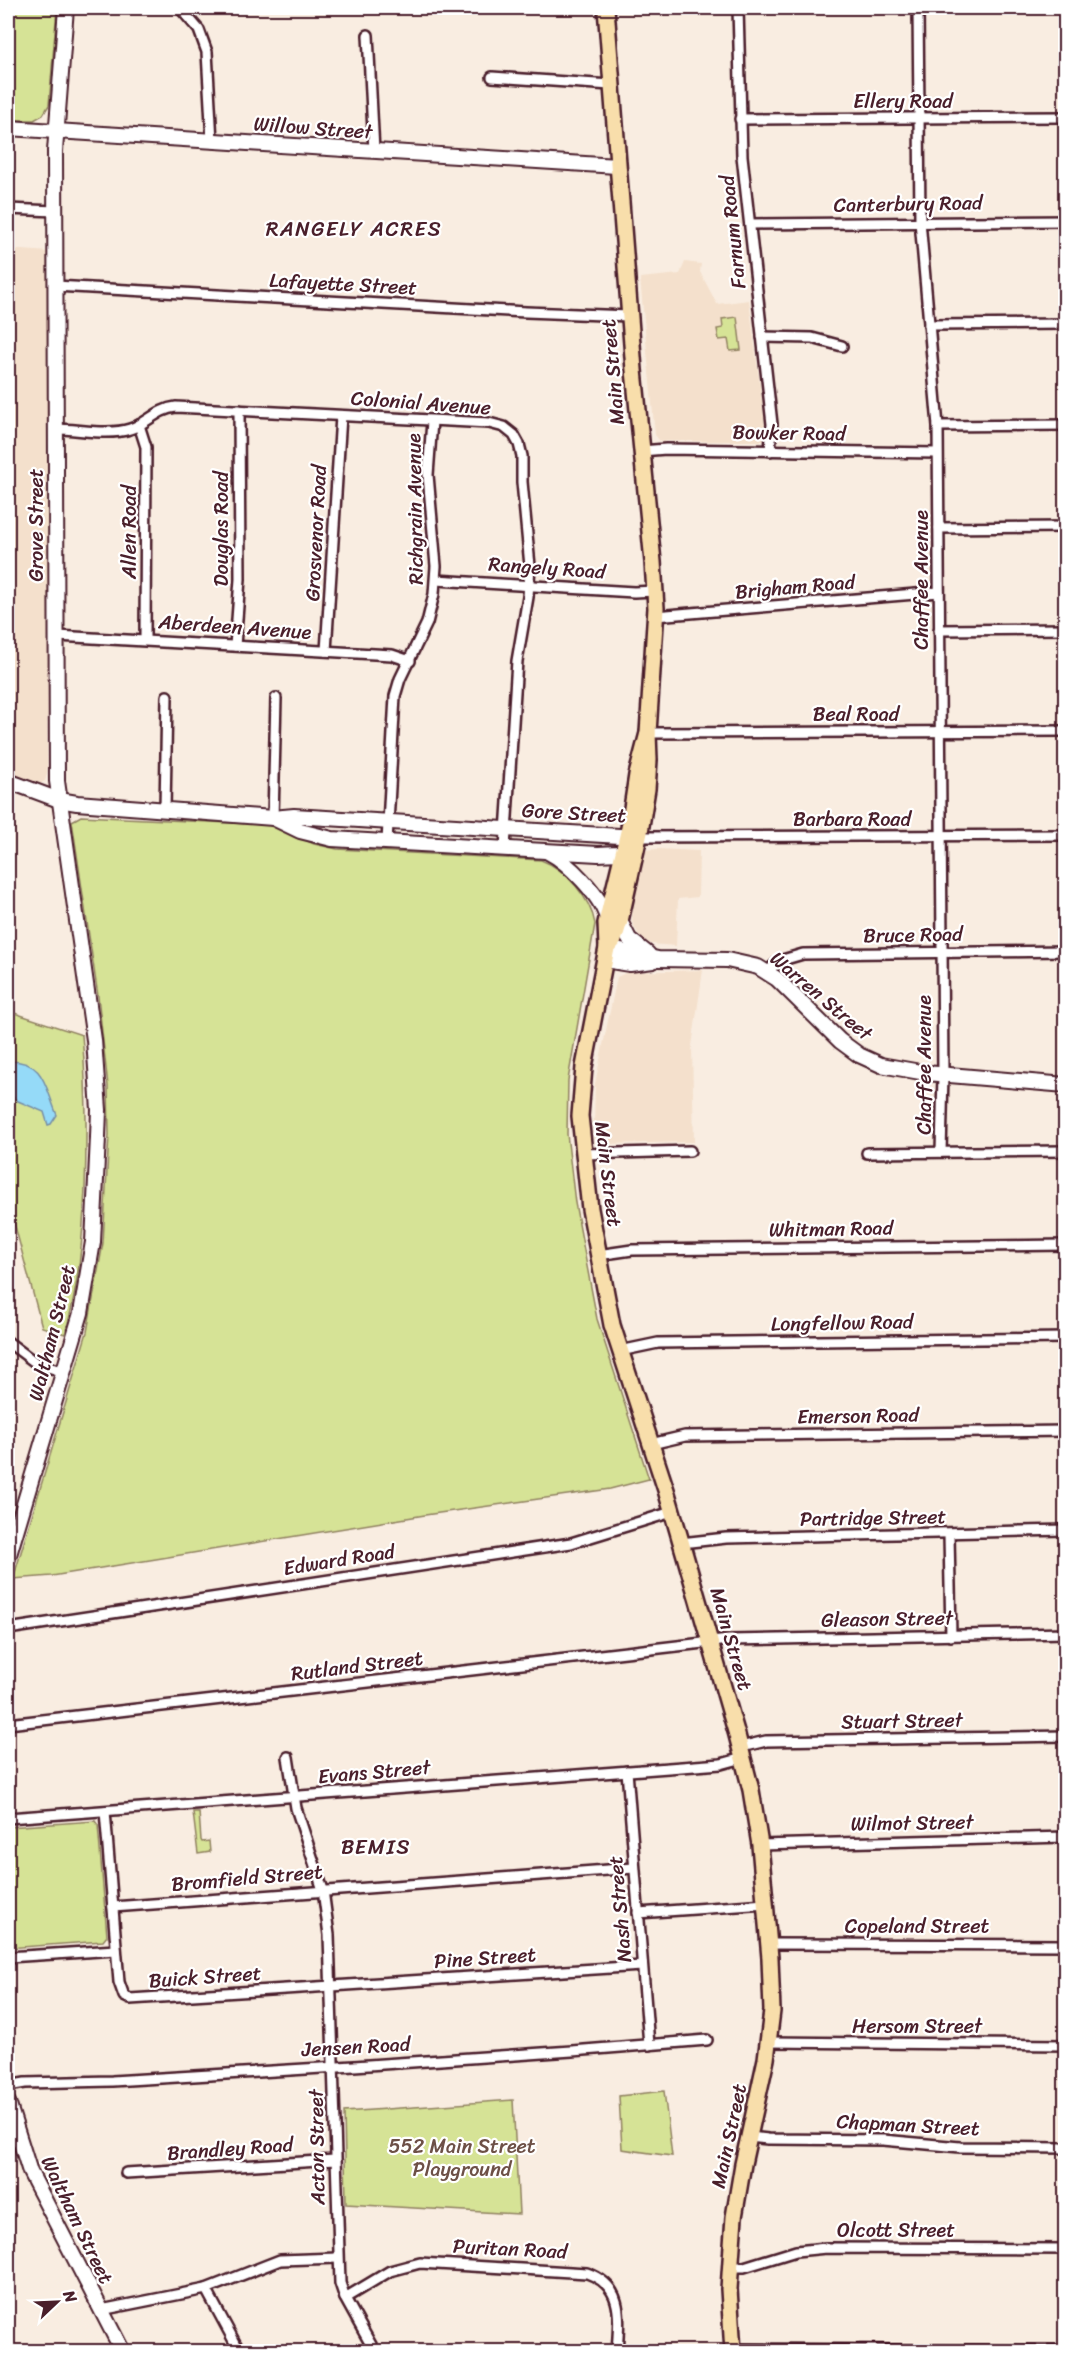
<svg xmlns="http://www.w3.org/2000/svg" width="1073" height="2359" viewBox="0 0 1073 2359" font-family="Sriracha,sans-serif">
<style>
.built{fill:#f4e0cc}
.green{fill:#d6e396;stroke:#908160;stroke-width:1.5}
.water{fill:#95daf8;stroke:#778fa6;stroke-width:1.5}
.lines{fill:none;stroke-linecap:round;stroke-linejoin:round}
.street-casing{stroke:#4a1f2b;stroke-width:14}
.secondary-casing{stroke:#4a1f2b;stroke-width:18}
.primary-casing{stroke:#4a1f2b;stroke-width:20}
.street{stroke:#fff;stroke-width:9}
.secondary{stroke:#fff;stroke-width:14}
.primary{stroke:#f8deab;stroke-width:15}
.labels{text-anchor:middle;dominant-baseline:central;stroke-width:4.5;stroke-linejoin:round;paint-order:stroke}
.street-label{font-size:20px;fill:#4a1f2b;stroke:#fff}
.park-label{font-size:20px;fill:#6d5046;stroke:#fff}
.neighbourhood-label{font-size:21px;letter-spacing:1.5px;fill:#4a1f2b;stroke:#fff}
</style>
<rect width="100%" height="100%" fill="#f9ede1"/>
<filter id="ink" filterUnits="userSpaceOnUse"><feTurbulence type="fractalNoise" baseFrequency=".0167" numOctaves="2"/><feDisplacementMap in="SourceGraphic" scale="12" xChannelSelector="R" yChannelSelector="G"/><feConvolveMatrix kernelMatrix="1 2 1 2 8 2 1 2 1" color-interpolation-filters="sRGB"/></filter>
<g filter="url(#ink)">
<!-- built -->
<g class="built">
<polygon points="8,249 50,252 47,774 45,781 39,784 8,772"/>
<polygon points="685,262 701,264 700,272 717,304 749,300 767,441 660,441 655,435 640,278 680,274"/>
<polygon points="657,849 699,851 698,897 678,899 676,946 651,944 640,937 632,922 633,895 642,857 646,850"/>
<polygon points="8,935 16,991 8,989"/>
<polygon points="703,970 692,1046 694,1142 601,1144 596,1141 594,1126 595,1084 617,977 628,972"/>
</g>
<!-- green -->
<g class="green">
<polygon points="8,8 57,8 49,105 43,115 34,120 8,120"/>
<polygon points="737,317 741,350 730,351 728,339 719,340 717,329 723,328 722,319"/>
<path d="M81,816L271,825L314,844L337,849L541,860C566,869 591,899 595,924L568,1080L567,1134L575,1203L597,1319L649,1479L610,1489L425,1515L52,1576L13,1579L87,1332L103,1243L109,1134L108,1086L98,996L72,821Z"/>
<path d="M8,1011L82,1035C87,1089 87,1134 85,1188C83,1237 79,1286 65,1334L42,1327L8,1200Z"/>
<polygon points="193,1812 199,1812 201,1840 202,1842 209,1841 210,1852 198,1854"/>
<polygon points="95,1821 98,1825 107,1936 103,1941 8,1948 8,1827"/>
<polygon points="664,2091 672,2156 622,2149 619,2096"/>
<polygon points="513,2100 519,2214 346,2204 344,2112"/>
</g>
<!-- water -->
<path class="water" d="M8,1061C45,1060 45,1087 57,1115L51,1124L48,1125L44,1112L18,1101L8,1093Z"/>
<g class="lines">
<defs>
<g id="street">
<polyline points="180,8 199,30 207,52 212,141"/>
<polyline points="738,8 742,156 772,424 770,451"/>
<polyline points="918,8 920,221 938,426 943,1075 941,1152"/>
<polyline points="368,35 374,151"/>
<polyline points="492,77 611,85"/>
<polyline points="740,119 1066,117"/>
<polyline points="8,209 55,211"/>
<polyline points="750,224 1066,221"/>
<polyline points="55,286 526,312 629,316"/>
<polyline points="929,325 1066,324"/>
<polyline points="762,337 812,338 842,346"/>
<polyline points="139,425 146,447 145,640"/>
<polyline points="938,426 1066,425"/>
<path d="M56,429C79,429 108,436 130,429C148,423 157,409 176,407L489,423L504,427L514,435L519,444L522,456V482L530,566L528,597L517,661L505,848"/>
<polyline points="641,451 666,449 937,453"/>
<polyline points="939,528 1066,527"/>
<polyline points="436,580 634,592 655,591"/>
<polyline points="655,616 939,592"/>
<polyline points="939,630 1066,629"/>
<polyline points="57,636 392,655 410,661"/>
<polyline points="235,646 240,579 239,410"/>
<polyline points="326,651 341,416"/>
<polyline points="648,733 1066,731"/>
<polyline points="165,810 167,696"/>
<polyline points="273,818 276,698"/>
<polyline points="639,837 1066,835"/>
<polyline points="387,842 395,696 400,679 427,623 434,594 436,566 428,475 432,421"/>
<polyline points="767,972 779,961 803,954 1066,951"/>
<polyline points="867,1153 1066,1151"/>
<polyline points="583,1154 690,1151"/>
<polyline points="598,1255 632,1250 1066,1245"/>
<polyline points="8,1342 36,1363 64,1372"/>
<polyline points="620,1351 658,1343 1066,1338"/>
<polyline points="651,1444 685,1436 1066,1431"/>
<polyline points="949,1535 951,1636"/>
<polyline points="681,1543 726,1538 1066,1530"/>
<polyline points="8,1629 571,1543 672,1512"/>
<polyline points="8,1724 729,1640 1066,1633"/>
<polyline points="741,1747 766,1741 1066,1736"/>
<polyline points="288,1757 296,1808 323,1890 329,1935 340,2283 345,2298 375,2352"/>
<polyline points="627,1771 649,2045"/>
<polyline points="105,1811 119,1982 124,1996 130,1999 642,1966"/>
<polyline points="8,1818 721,1764 743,1758"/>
<polyline points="760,1845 1066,1837"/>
<polyline points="113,1907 634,1868"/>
<polyline points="638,1913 766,1904"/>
<polyline points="769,1944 1066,1945"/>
<polyline points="8,1957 116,1950"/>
<polyline points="769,2042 1066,2045"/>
<polyline points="8,2086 25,2083 112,2081 354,2066 572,2051 707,2040"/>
<polyline points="749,2137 768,2139 883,2140 960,2147 1066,2148"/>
<polyline points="126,2173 335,2160"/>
<polyline points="730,2267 744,2267 796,2251 826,2248 1066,2249"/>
<polyline points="206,2289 240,2352"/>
<path d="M345,2298L390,2271L420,2263L587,2273C625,2286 619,2319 617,2352"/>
<polyline points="101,2310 206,2289 280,2260 338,2258"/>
<polyline points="733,2349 1066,2351"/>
</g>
<g id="secondary">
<polyline points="8,128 617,166"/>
<polyline points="8,781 59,800 77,803 273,818 294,816 636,837"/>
<polyline points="273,818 300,831 332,839 598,854 618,853 631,847"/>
<path d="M548,852C568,862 601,896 607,918"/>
<polyline points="620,921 629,939 648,954"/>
<polyline points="607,948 658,959 727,960 758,967 777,979 840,1041 859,1055 881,1065 926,1073 1066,1085"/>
<polyline points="605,960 630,964 653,961"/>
<polyline points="8,1558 81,1313 93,1242 98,1137 99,1110 94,1040 57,781 55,151 66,8"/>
<polyline points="8,2102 30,2172 123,2352"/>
</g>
<g id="primary">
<polyline points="606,8 634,370 653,562 656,608 648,733 649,760 647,789 640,832 620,921 614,940 607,948"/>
<polyline points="648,733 637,775 629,828 606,923 607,948 584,1067 580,1116 590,1209 612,1325 666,1490 737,1735 751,1790 760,1845 770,1958 772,2011 766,2059 743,2164 734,2217 729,2289 733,2352"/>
</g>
</defs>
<!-- street casing -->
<use href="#street" class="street-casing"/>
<!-- secondary casing -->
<use href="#secondary" class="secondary-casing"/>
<!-- primary casing -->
<use href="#primary" class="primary-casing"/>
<!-- street -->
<use href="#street" class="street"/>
<!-- secondary -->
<use href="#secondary" class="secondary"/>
<!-- primary -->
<use href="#primary" class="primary"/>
</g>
</g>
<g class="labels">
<!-- street labels -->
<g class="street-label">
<text x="903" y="101">Ellery Road</text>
<text transform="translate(313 128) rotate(4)">Willow Street</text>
<text transform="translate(908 204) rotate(-1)">Canterbury Road</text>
<text transform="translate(733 232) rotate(-96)">Farnum Road</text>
<text transform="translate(343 284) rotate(3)">Lafayette Street</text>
<text transform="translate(613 372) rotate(-95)">Main Street</text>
<text transform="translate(421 403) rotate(4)">Colonial Avenue</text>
<text transform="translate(789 433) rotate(1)">Bowker Road</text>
<text transform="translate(415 509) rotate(-91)">Richgrain Avenue</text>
<text transform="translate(36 525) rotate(-90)">Grove Street</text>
<text transform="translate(221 529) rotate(-90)">Douglas Road</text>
<text transform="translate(129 532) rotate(-90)">Allen Road</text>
<text transform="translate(316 533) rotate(-87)">Grosvenor Road</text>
<text transform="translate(547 568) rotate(4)">Rangely Road</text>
<text transform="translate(921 580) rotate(-90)">Chaffee Avenue</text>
<text transform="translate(795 587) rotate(-5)">Brigham Road</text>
<text transform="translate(235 627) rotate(4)">Aberdeen Avenue</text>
<text x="856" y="714">Beal Road</text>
<text transform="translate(574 813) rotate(3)">Gore Street</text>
<text x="852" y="819">Barbara Road</text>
<text transform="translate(913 935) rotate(-1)">Bruce Road</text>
<text transform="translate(821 996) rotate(40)">Warren Street</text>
<text transform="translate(924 1065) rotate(-90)">Chaffee Avenue</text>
<text transform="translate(608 1174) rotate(83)">Main Street</text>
<text transform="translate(831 1229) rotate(-1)">Whitman Road</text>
<text transform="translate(842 1323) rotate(-1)">Longfellow Road</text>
<text transform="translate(52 1333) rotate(-76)">Waltham Street</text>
<text transform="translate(858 1416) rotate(-1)">Emerson Road</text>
<text transform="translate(873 1518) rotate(-1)">Partridge Street</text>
<text transform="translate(339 1560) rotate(-9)">Edward Road</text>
<text transform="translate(887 1619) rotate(-1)">Gleason Street</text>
<text transform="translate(731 1639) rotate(74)">Main Street</text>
<text transform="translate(357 1666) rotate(-7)">Rutland Street</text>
<text transform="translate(902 1721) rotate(-1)">Stuart Street</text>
<text transform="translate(374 1772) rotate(-5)">Evans Street</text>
<text transform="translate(912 1823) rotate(-1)">Wilmot Street</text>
<text transform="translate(247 1878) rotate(-5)">Bromfield Street</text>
<text transform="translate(620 1909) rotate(-95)">Nash Street</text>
<text x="917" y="1926">Copeland Street</text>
<text transform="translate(485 1958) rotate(-4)">Pine Street</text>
<text transform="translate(205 1977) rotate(-4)">Buick Street</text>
<text x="917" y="2026">Hersom Street</text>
<text transform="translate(356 2047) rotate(-3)">Jensen Road</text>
<text transform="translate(908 2125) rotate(3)">Chapman Street</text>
<text transform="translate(729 2136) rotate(-78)">Main Street</text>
<text transform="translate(317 2147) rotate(-91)">Acton Street</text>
<text transform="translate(230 2149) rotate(-4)">Brandley Road</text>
<text transform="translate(77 2220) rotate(64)">Waltham Street</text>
<text x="896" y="2230">Olcott Street</text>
<text transform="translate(510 2249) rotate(3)">Puritan Road</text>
</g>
<!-- park labels -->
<g class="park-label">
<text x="462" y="2146">552 Main Street<tspan x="462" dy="23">Playground</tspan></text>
</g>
<!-- neighbourhood labels -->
<g class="neighbourhood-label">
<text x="354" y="229">RANGELY ACRES</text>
<text x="376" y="1847">BEMIS</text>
</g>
</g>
<!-- margin -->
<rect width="1073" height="2359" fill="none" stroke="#fff" stroke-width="30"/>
<rect x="15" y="15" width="1043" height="2329" fill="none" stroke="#4a1f2b" stroke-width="2" filter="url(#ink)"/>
<!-- north arrow -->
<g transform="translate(57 2302) rotate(67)" stroke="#ffffff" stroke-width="4.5" paint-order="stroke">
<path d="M0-4.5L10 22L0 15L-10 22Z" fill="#4a1f2b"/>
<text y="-9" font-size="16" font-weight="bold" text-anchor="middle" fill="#4a1f2b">N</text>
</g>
</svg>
